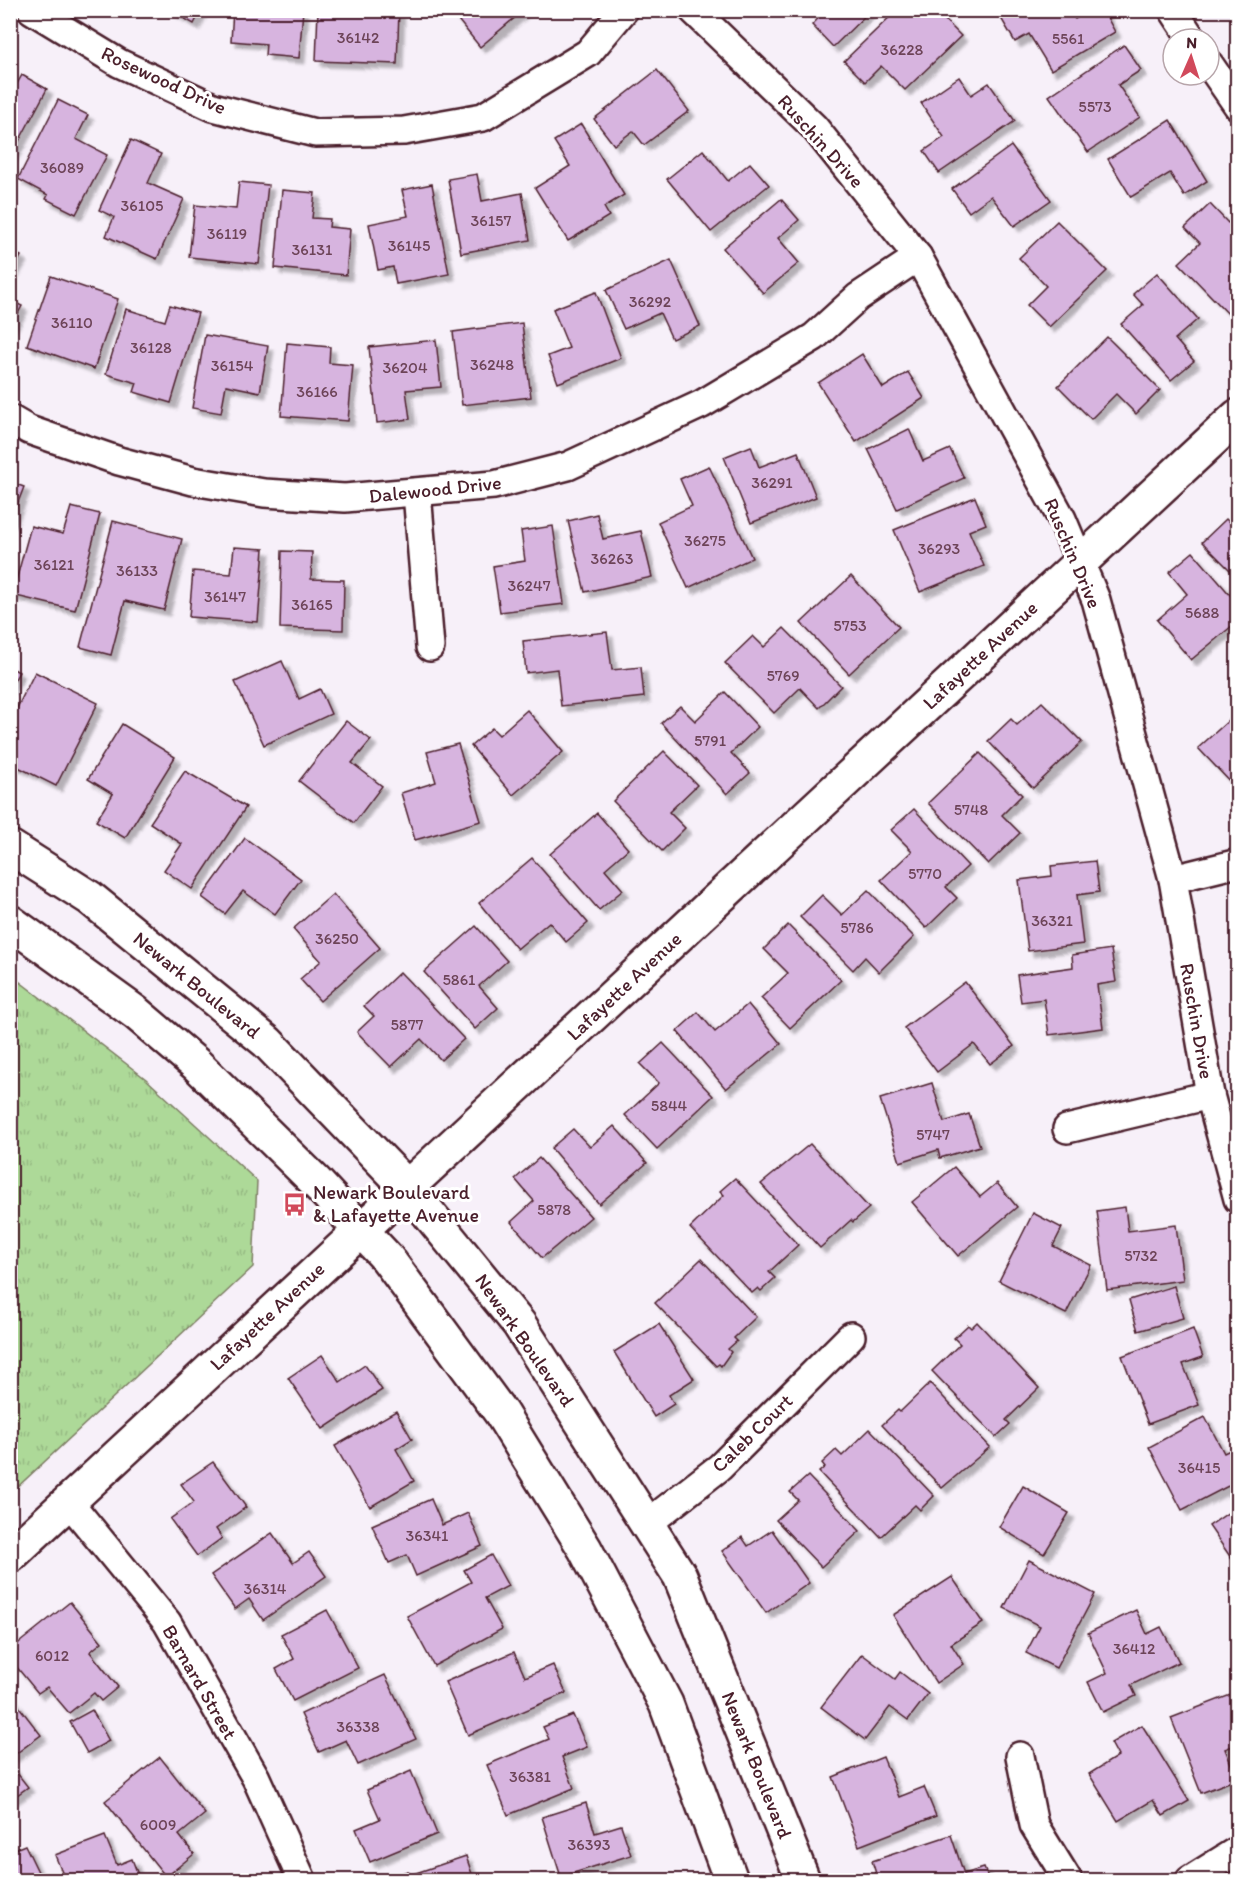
<svg xmlns="http://www.w3.org/2000/svg" width="1248" height="1891" viewBox="0 0 1248 1891" font-family="Itim,sans-serif">
<style>
.grass{fill:url(#grass-tufts);stroke:#7c7c62;stroke-width:1.5}
.building{fill:#d7b4df;stroke:#4a1f2b;stroke-width:1.5;filter:url(#shadow)}
.lines{fill:none;stroke-linecap:round;stroke-linejoin:round}
.minor-casing{stroke:#4a1f2b;stroke-width:32}
.tertiary-casing{stroke:#4a1f2b;stroke-width:38}
.primary-casing{stroke:#4a1f2b;stroke-width:38}
.minor{stroke:#fff;stroke-width:27}
.tertiary{stroke:#fff;stroke-width:33}
.primary{stroke:#fff;stroke-width:33}
.labels{text-anchor:middle;dominant-baseline:central;stroke-width:6;stroke-linejoin:round;paint-order:stroke}
.number-label{font-size:16px;fill:#6d4458}
.street-label{font-size:20px;fill:#4a1f2b;stroke:#fff}
.poi-label{font-size:20px;fill:#4a1f2b;stroke:#fff;text-anchor:start}
</style>
<defs>
<pattern id="grass-tufts" width="24" height="20" patternUnits="userSpaceOnUse" patternTransform="scale(1.5)"><rect width="24" height="20" fill="#add998"/><path d="M3 7l-1-3M5 7V3M7 7l1-3M15 17l-1-3M17 17v-4M19 17l1-3" fill="none" stroke="#96ba83"/></pattern>
<filter id="shadow"><feDropShadow dx="5.5" dy="5.5" stdDeviation="1.5" flood-color="#0004"/></filter>
</defs>
<rect width="100%" height="100%" fill="#f7f0f9"/>
<filter id="ink" filterUnits="userSpaceOnUse"><feTurbulence type="fractalNoise" baseFrequency=".0167" numOctaves="2"/><feDisplacementMap in="SourceGraphic" scale="12" xChannelSelector="R" yChannelSelector="G"/><feConvolveMatrix kernelMatrix="1 2 1 2 8 2 1 2 1" color-interpolation-filters="sRGB"/></filter>
<g filter="url(#ink)">
<!-- grass -->
<polygon class="grass" points="11,975 146,1079 257,1181 253,1267 11,1493"/>
<!-- building -->
<g class="building">
<polygon points="169,10 201,10 194,24"/>
<polygon points="233,10 303,10 299,58 265,55 266,44 231,41"/>
<polygon points="318,10 399,12 397,64 316,61"/>
<polygon points="450,10 524,10 480,47"/>
<polygon points="826,10 871,10 833,47 812,25"/>
<polygon points="897,10 935,10 961,36 905,90 881,66 865,82 844,61"/>
<polygon points="1002,10 1069,10 1075,19 1089,10 1103,10 1115,32 1051,70 1029,34 1015,42 998,13"/>
<polygon points="1124,45 1141,70 1118,85 1140,117 1088,152 1049,96"/>
<polygon points="657,70 689,111 644,145 633,131 614,145 594,119"/>
<polygon points="22,75 47,89 10,158 10,96"/>
<polygon points="959,77 971,95 989,83 1015,121 939,173 924,151 944,137 921,103"/>
<polygon points="58,100 88,115 76,139 107,155 76,214 46,199 48,195 18,179"/>
<polygon points="1170,120 1207,181 1184,196 1170,173 1131,197 1108,159"/>
<polygon points="581,124 624,195 604,207 609,216 568,241 535,188 570,166 554,141"/>
<polygon points="131,140 161,154 148,183 184,199 157,259 106,236 114,217 99,210"/>
<polygon points="1011,146 1051,200 1014,226 991,196 969,212 952,189"/>
<polygon points="703,150 728,181 750,163 769,185 711,232 667,179"/>
<polygon points="477,174 482,201 522,193 530,240 461,253 448,179"/>
<polygon points="239,182 268,185 259,264 189,257 195,205 236,209"/>
<polygon points="432,184 449,274 396,284 393,267 378,270 369,224 408,216 402,190"/>
<polygon points="282,190 315,193 312,218 330,219 329,227 350,229 346,275 275,268"/>
<polygon points="781,199 799,220 778,238 799,263 763,293 723,248"/>
<polygon points="1210,204 1228,223 1234,217 1238,220 1238,319 1235,321 1179,263 1200,243 1185,228"/>
<polygon points="1057,221 1107,271 1049,327 1027,305 1046,286 1019,258"/>
<polygon points="10,250 21,256 10,276"/>
<polygon points="671,260 700,326 672,339 660,313 624,329 606,290"/>
<polygon points="1157,273 1198,319 1175,339 1194,361 1171,380 1121,324 1143,305 1133,294"/>
<polygon points="51,276 118,299 94,369 27,345"/>
<polygon points="596,292 621,358 558,383 548,356 569,348 553,309"/>
<polygon points="10,300 22,306 10,328"/>
<polygon points="170,305 198,313 171,403 134,392 137,383 106,374 126,309 165,321"/>
<polygon points="522,323 531,397 462,405 453,332"/>
<polygon points="205,335 268,346 260,392 226,385 221,413 192,408"/>
<polygon points="1107,337 1160,390 1136,414 1116,394 1091,419 1058,386"/>
<polygon points="436,340 441,387 406,390 410,419 377,423 369,347"/>
<polygon points="287,343 330,347 329,363 353,365 348,421 281,416"/>
<polygon points="862,354 883,388 908,372 924,398 856,442 818,383"/>
<polygon points="909,429 923,461 950,449 964,478 897,509 868,449"/>
<polygon points="751,446 759,467 798,452 816,497 751,523 724,457"/>
<polygon points="709,466 752,558 688,588 658,522 692,506 680,479"/>
<polygon points="10,482 24,487 10,523"/>
<polygon points="975,497 986,524 969,531 984,566 920,592 894,530"/>
<polygon points="71,507 100,514 75,610 12,595 31,526 63,534"/>
<polygon points="597,514 603,539 641,531 652,577 585,592 568,521"/>
<polygon points="1226,519 1238,531 1238,578 1202,542"/>
<polygon points="113,521 182,539 164,610 125,601 111,655 80,647"/>
<polygon points="553,526 564,604 500,612 493,566 525,561 521,531"/>
<polygon points="234,547 264,549 258,622 189,617 193,571 231,574"/>
<polygon points="282,551 312,552 311,579 344,580 343,630 280,628"/>
<polygon points="1193,552 1238,604 1238,621 1191,660 1157,620 1187,594 1169,572"/>
<polygon points="851,576 899,627 849,674 801,623"/>
<polygon points="784,628 841,686 819,708 800,688 774,713 725,663 753,636 764,647"/>
<polygon points="607,632 612,670 641,667 644,697 561,706 557,669 526,673 523,641"/>
<polygon points="282,661 299,699 320,689 331,714 264,745 235,682"/>
<polygon points="10,667 19,672 10,688"/>
<polygon points="35,672 98,703 56,786 10,763 10,722"/>
<polygon points="725,692 758,727 731,753 750,773 727,794 661,723 680,706 695,721"/>
<polygon points="1042,702 1082,742 1033,788 988,741 1011,719 1017,725"/>
<polygon points="527,710 563,752 513,795 471,746 492,728 499,735"/>
<polygon points="1238,712 1238,790 1198,748"/>
<polygon points="346,721 371,740 352,763 382,786 354,823 299,781"/>
<polygon points="122,724 175,757 125,838 96,821 113,794 88,779"/>
<polygon points="458,744 481,821 415,840 401,793 436,782 427,752"/>
<polygon points="664,751 697,785 669,812 685,828 662,851 613,801"/>
<polygon points="980,753 1022,795 1002,815 1020,833 988,864 928,803"/>
<polygon points="185,771 246,807 192,889 164,870 182,844 150,823"/>
<polygon points="914,809 968,866 946,887 957,898 926,928 881,880 912,851 891,830"/>
<polygon points="597,813 628,849 605,869 623,890 599,910 550,854"/>
<polygon points="245,838 301,879 275,914 243,891 225,914 202,897"/>
<polygon points="532,858 588,923 566,942 549,922 517,949 479,903"/>
<polygon points="1095,861 1099,892 1077,895 1083,944 1028,951 1019,880 1052,876 1051,866"/>
<polygon points="868,890 914,937 879,972 865,957 853,970 800,917 822,895 842,915"/>
<polygon points="333,894 380,948 320,1001 300,979 321,961 293,929"/>
<polygon points="788,925 841,980 790,1028 761,998 788,973 764,949"/>
<polygon points="476,926 507,961 479,986 498,1008 475,1029 424,972"/>
<polygon points="1111,949 1116,982 1097,985 1103,1028 1049,1035 1044,999 1021,1002 1017,975 1073,967 1072,955"/>
<polygon points="400,972 464,1039 441,1060 421,1039 391,1067 357,1032 374,1016 364,1006"/>
<polygon points="965,982 1014,1046 990,1064 974,1044 937,1072 904,1028"/>
<polygon points="748,1004 781,1044 726,1089 677,1031 698,1012 715,1032"/>
<polygon points="663,1043 713,1096 657,1149 625,1115 659,1083 640,1064"/>
<polygon points="932,1083 944,1122 969,1114 980,1146 940,1158 938,1150 900,1162 880,1099"/>
<polygon points="614,1126 647,1163 599,1204 551,1148 573,1129 590,1147"/>
<polygon points="810,1144 869,1208 853,1222 851,1220 820,1248 761,1184"/>
<polygon points="539,1158 591,1217 542,1258 511,1222 534,1201 515,1179"/>
<polygon points="954,1167 980,1197 997,1183 1017,1207 958,1256 912,1202"/>
<polygon points="735,1178 798,1245 769,1272 775,1278 761,1291 758,1288 752,1293 690,1228 724,1195 720,1191"/>
<polygon points="1125,1207 1128,1231 1176,1225 1183,1280 1107,1290 1097,1211"/>
<polygon points="1033,1213 1062,1228 1053,1246 1091,1265 1066,1314 999,1281"/>
<polygon points="701,1259 756,1317 734,1338 737,1341 728,1349 731,1352 721,1366 719,1364 716,1366 655,1303"/>
<polygon points="1174,1286 1183,1318 1138,1331 1129,1300"/>
<polygon points="977,1322 1039,1388 1006,1420 1010,1424 996,1437 932,1371 960,1344 954,1338 968,1325 971,1328"/>
<polygon points="659,1324 694,1379 669,1395 674,1404 654,1417 614,1352"/>
<polygon points="1193,1329 1203,1357 1183,1364 1199,1405 1148,1424 1122,1356"/>
<polygon points="322,1355 340,1382 365,1365 382,1390 323,1429 288,1378"/>
<polygon points="930,1383 990,1447 942,1488 882,1425 898,1410 900,1412"/>
<polygon points="396,1411 412,1439 396,1449 414,1481 370,1507 335,1446"/>
<polygon points="1205,1417 1224,1453 1238,1446 1238,1481 1182,1510 1149,1447"/>
<polygon points="870,1429 934,1496 920,1510 915,1505 881,1537 819,1472 825,1467 822,1463 836,1450 842,1456"/>
<polygon points="213,1462 246,1507 216,1529 222,1538 197,1556 170,1519 194,1502 181,1484"/>
<polygon points="808,1476 860,1531 821,1567 776,1520 798,1500 790,1492"/>
<polygon points="1023,1486 1069,1513 1044,1554 999,1527"/>
<polygon points="431,1499 442,1525 468,1513 482,1546 416,1576 407,1555 389,1563 372,1525"/>
<polygon points="1238,1506 1238,1568 1209,1526"/>
<polygon points="772,1530 809,1583 766,1613 722,1551 742,1537 748,1546"/>
<polygon points="272,1533 293,1563 309,1552 326,1576 263,1620 249,1599 235,1609 211,1575"/>
<polygon points="491,1555 508,1586 485,1598 502,1629 434,1666 407,1616 471,1582 464,1570"/>
<polygon points="1029,1560 1095,1594 1056,1668 1026,1653 1040,1626 1004,1608"/>
<polygon points="952,1577 983,1623 951,1644 964,1664 936,1683 893,1615"/>
<polygon points="70,1602 102,1642 90,1652 118,1687 101,1701 94,1693 69,1713 47,1687 38,1693 10,1659 10,1650"/>
<polygon points="327,1610 358,1668 293,1701 276,1669 294,1659 281,1634"/>
<polygon points="1136,1610 1147,1634 1161,1627 1179,1662 1131,1685 1136,1696 1103,1712 1088,1682 1107,1673 1088,1633"/>
<polygon points="514,1652 525,1677 553,1665 566,1693 468,1735 445,1682"/>
<polygon points="862,1654 895,1679 900,1672 928,1694 908,1720 890,1707 865,1740 821,1707"/>
<polygon points="1238,1659 1238,1672 1231,1665"/>
<polygon points="385,1675 416,1739 358,1765 346,1740 319,1752 301,1714"/>
<polygon points="1238,1692 1238,1744 1225,1749 1237,1779 1201,1793 1171,1718"/>
<polygon points="10,1695 41,1735 10,1758"/>
<polygon points="92,1710 109,1741 87,1753 70,1722"/>
<polygon points="573,1715 587,1747 562,1757 574,1788 508,1815 487,1765 549,1739 543,1727"/>
<polygon points="1142,1725 1189,1801 1163,1816 1153,1800 1118,1821 1089,1774 1118,1756 1111,1743"/>
<polygon points="160,1757 205,1814 179,1835 194,1854 166,1877 105,1801"/>
<polygon points="883,1757 899,1797 924,1787 936,1816 859,1846 833,1777"/>
<polygon points="10,1764 28,1787 10,1800"/>
<polygon points="411,1771 437,1834 370,1862 356,1829 380,1819 367,1790"/>
<polygon points="586,1803 595,1833 621,1825 631,1855 561,1877 542,1817"/>
<polygon points="951,1835 964,1874 984,1868 989,1880 878,1880 872,1861"/>
<polygon points="105,1836 117,1865 132,1859 140,1880 65,1880 55,1855"/>
<polygon points="25,1845 42,1880 10,1880 10,1851"/>
<polygon points="466,1856 474,1880 381,1880 408,1871 410,1875"/>
</g>
<g class="lines">
<defs>
<g id="minor">
<polyline points="32,10 119,63 213,107 315,133 404,131 483,117 588,53 624,10"/>
<polyline points="693,10 814,127 918,257 1062,519 1096,600 1173,879 1210,1095 1238,1199"/>
<polyline points="1173,10 1192,39"/>
<polyline points="1209,64 1238,106"/>
<polyline points="10,419 29,430 119,461 193,481 264,493 345,498 494,485 568,466 702,404 814,337 858,297 918,257"/>
<polyline points="417,493 430,647"/>
<polyline points="1173,879 1238,863"/>
<polyline points="1067,1129 1210,1095"/>
<polyline points="69,1502 167,1622 256,1778 302,1880"/>
<polyline points="647,1524 720,1467 851,1336"/>
<polyline points="1020,1756 1034,1825 1068,1880"/>
<polyline points="1190,1880 1238,1850"/>
</g>
<polyline id="tertiary" points="10,1556 1238,416"/>
<g id="primary">
<polyline points="10,847 90,898 267,1042 407,1187 519,1324 680,1576 803,1880"/>
<polyline points="10,922 136,1013 197,1065 315,1181 387,1258 501,1413 585,1549 666,1704 731,1880"/>
</g>
</defs>
<!-- minor casing -->
<use href="#minor" class="minor-casing"/>
<!-- tertiary casing -->
<use href="#tertiary" class="tertiary-casing"/>
<!-- primary casing -->
<use href="#primary" class="primary-casing"/>
<!-- minor -->
<use href="#minor" class="minor"/>
<!-- tertiary -->
<use href="#tertiary" class="tertiary"/>
<!-- primary -->
<use href="#primary" class="primary"/>
</g>
</g>
<!-- icons -->
<defs>
<symbol id="bus-bare" viewBox="-9 -9 18 18"><path d="M-5-6H5V4H4V6H2V4H-2V6H-4V4H-5ZM-3.5-4V0h7V-4ZM-3.5 1.2v1.5H-2V1.2ZM2 1.2v1.5H3.5V1.2Z" fill="#d1495b" stroke="#fff" stroke-width="2.5" paint-order="stroke"/></symbol>
</defs>
<g fill-rule="evenodd">
<use href="#bus-bare" x="278" y="1188" width="33" height="33"/>
</g>
<g class="labels">
<!-- number labels -->
<g class="number-label">
<text x="358" y="37">36142</text>
<text x="1068" y="38">5561</text>
<text x="902" y="49">36228</text>
<text x="1095" y="106">5573</text>
<text x="62" y="167">36089</text>
<text x="142" y="205">36105</text>
<text x="491" y="220">36157</text>
<text x="227" y="233">36119</text>
<text x="409" y="245">36145</text>
<text x="312" y="249">36131</text>
<text x="650" y="301">36292</text>
<text x="72" y="322">36110</text>
<text x="151" y="347">36128</text>
<text x="492" y="364">36248</text>
<text x="232" y="365">36154</text>
<text x="405" y="367">36204</text>
<text x="317" y="391">36166</text>
<text x="772" y="482">36291</text>
<text x="705" y="540">36275</text>
<text x="939" y="548">36293</text>
<text x="612" y="558">36263</text>
<text x="54" y="564">36121</text>
<text x="137" y="570">36133</text>
<text x="529" y="585">36247</text>
<text x="225" y="596">36147</text>
<text x="312" y="604">36165</text>
<text x="1202" y="612">5688</text>
<text x="850" y="625">5753</text>
<text x="783" y="675">5769</text>
<text x="710" y="740">5791</text>
<text x="971" y="809">5748</text>
<text x="925" y="873">5770</text>
<text x="1052" y="920">36321</text>
<text x="857" y="927">5786</text>
<text x="337" y="938">36250</text>
<text x="459" y="979">5861</text>
<text x="407" y="1024">5877</text>
<text x="669" y="1105">5844</text>
<text x="933" y="1134">5747</text>
<text x="554" y="1209">5878</text>
<text x="1141" y="1255">5732</text>
<text x="1199" y="1467">36415</text>
<text x="427" y="1535">36341</text>
<text x="265" y="1588">36314</text>
<text x="1134" y="1648">36412</text>
<text x="52" y="1655">6012</text>
<text x="358" y="1726">36338</text>
<text x="530" y="1776">36381</text>
<text x="158" y="1824">6009</text>
<text x="589" y="1844">36393</text>
</g>
<!-- street labels -->
<g class="street-label">
<text transform="translate(164 80) rotate(25)">Rosewood Drive</text>
<text transform="translate(821 141) rotate(48)">Ruschin Drive</text>
<text transform="translate(435 489) rotate(-6)">Dalewood Drive</text>
<text transform="translate(1073 553) rotate(67)">Ruschin Drive</text>
<text transform="translate(980 655) rotate(-43)">Lafayette Avenue</text>
<text transform="translate(197 985) rotate(39)">Newark Boulevard</text>
<text transform="translate(624 986) rotate(-43)">Lafayette Avenue</text>
<text transform="translate(1197 1021) rotate(80)">Ruschin Drive</text>
<text transform="translate(267 1316) rotate(-43)">Lafayette Avenue</text>
<text transform="translate(525 1340) rotate(55)">Newark Boulevard</text>
<text transform="translate(752 1433) rotate(-44)">Caleb Court</text>
<text transform="translate(200 1682) rotate(60)">Barnard Street</text>
<text transform="translate(757 1765) rotate(68)">Newark Boulevard</text>
</g>
<!-- poi labels -->
<g class="poi-label">
<text x="313" y="1192">Newark Boulevard<tspan x="313" dy="23">&amp; Lafayette Avenue</tspan></text>
</g>
</g>
<!-- margin -->
<rect width="1248" height="1891" fill="none" stroke="#fff" stroke-width="36"/>
<rect x="18" y="18" width="1212" height="1855" fill="none" stroke="#4a1f2b" stroke-width="2" filter="url(#ink)"/>
<!-- north arrow -->
<g transform="translate(1191 57) rotate(3)"><circle r="28" fill="#ffffff" stroke="#b7a5aa" stroke-width="1.5"/>
<path d="M0-4.5L10 22L0 15L-10 22Z" fill="#d1495b"/>
<text y="-9" font-size="16" font-weight="bold" text-anchor="middle" fill="#4a1f2b">N</text>
</g>
</svg>
